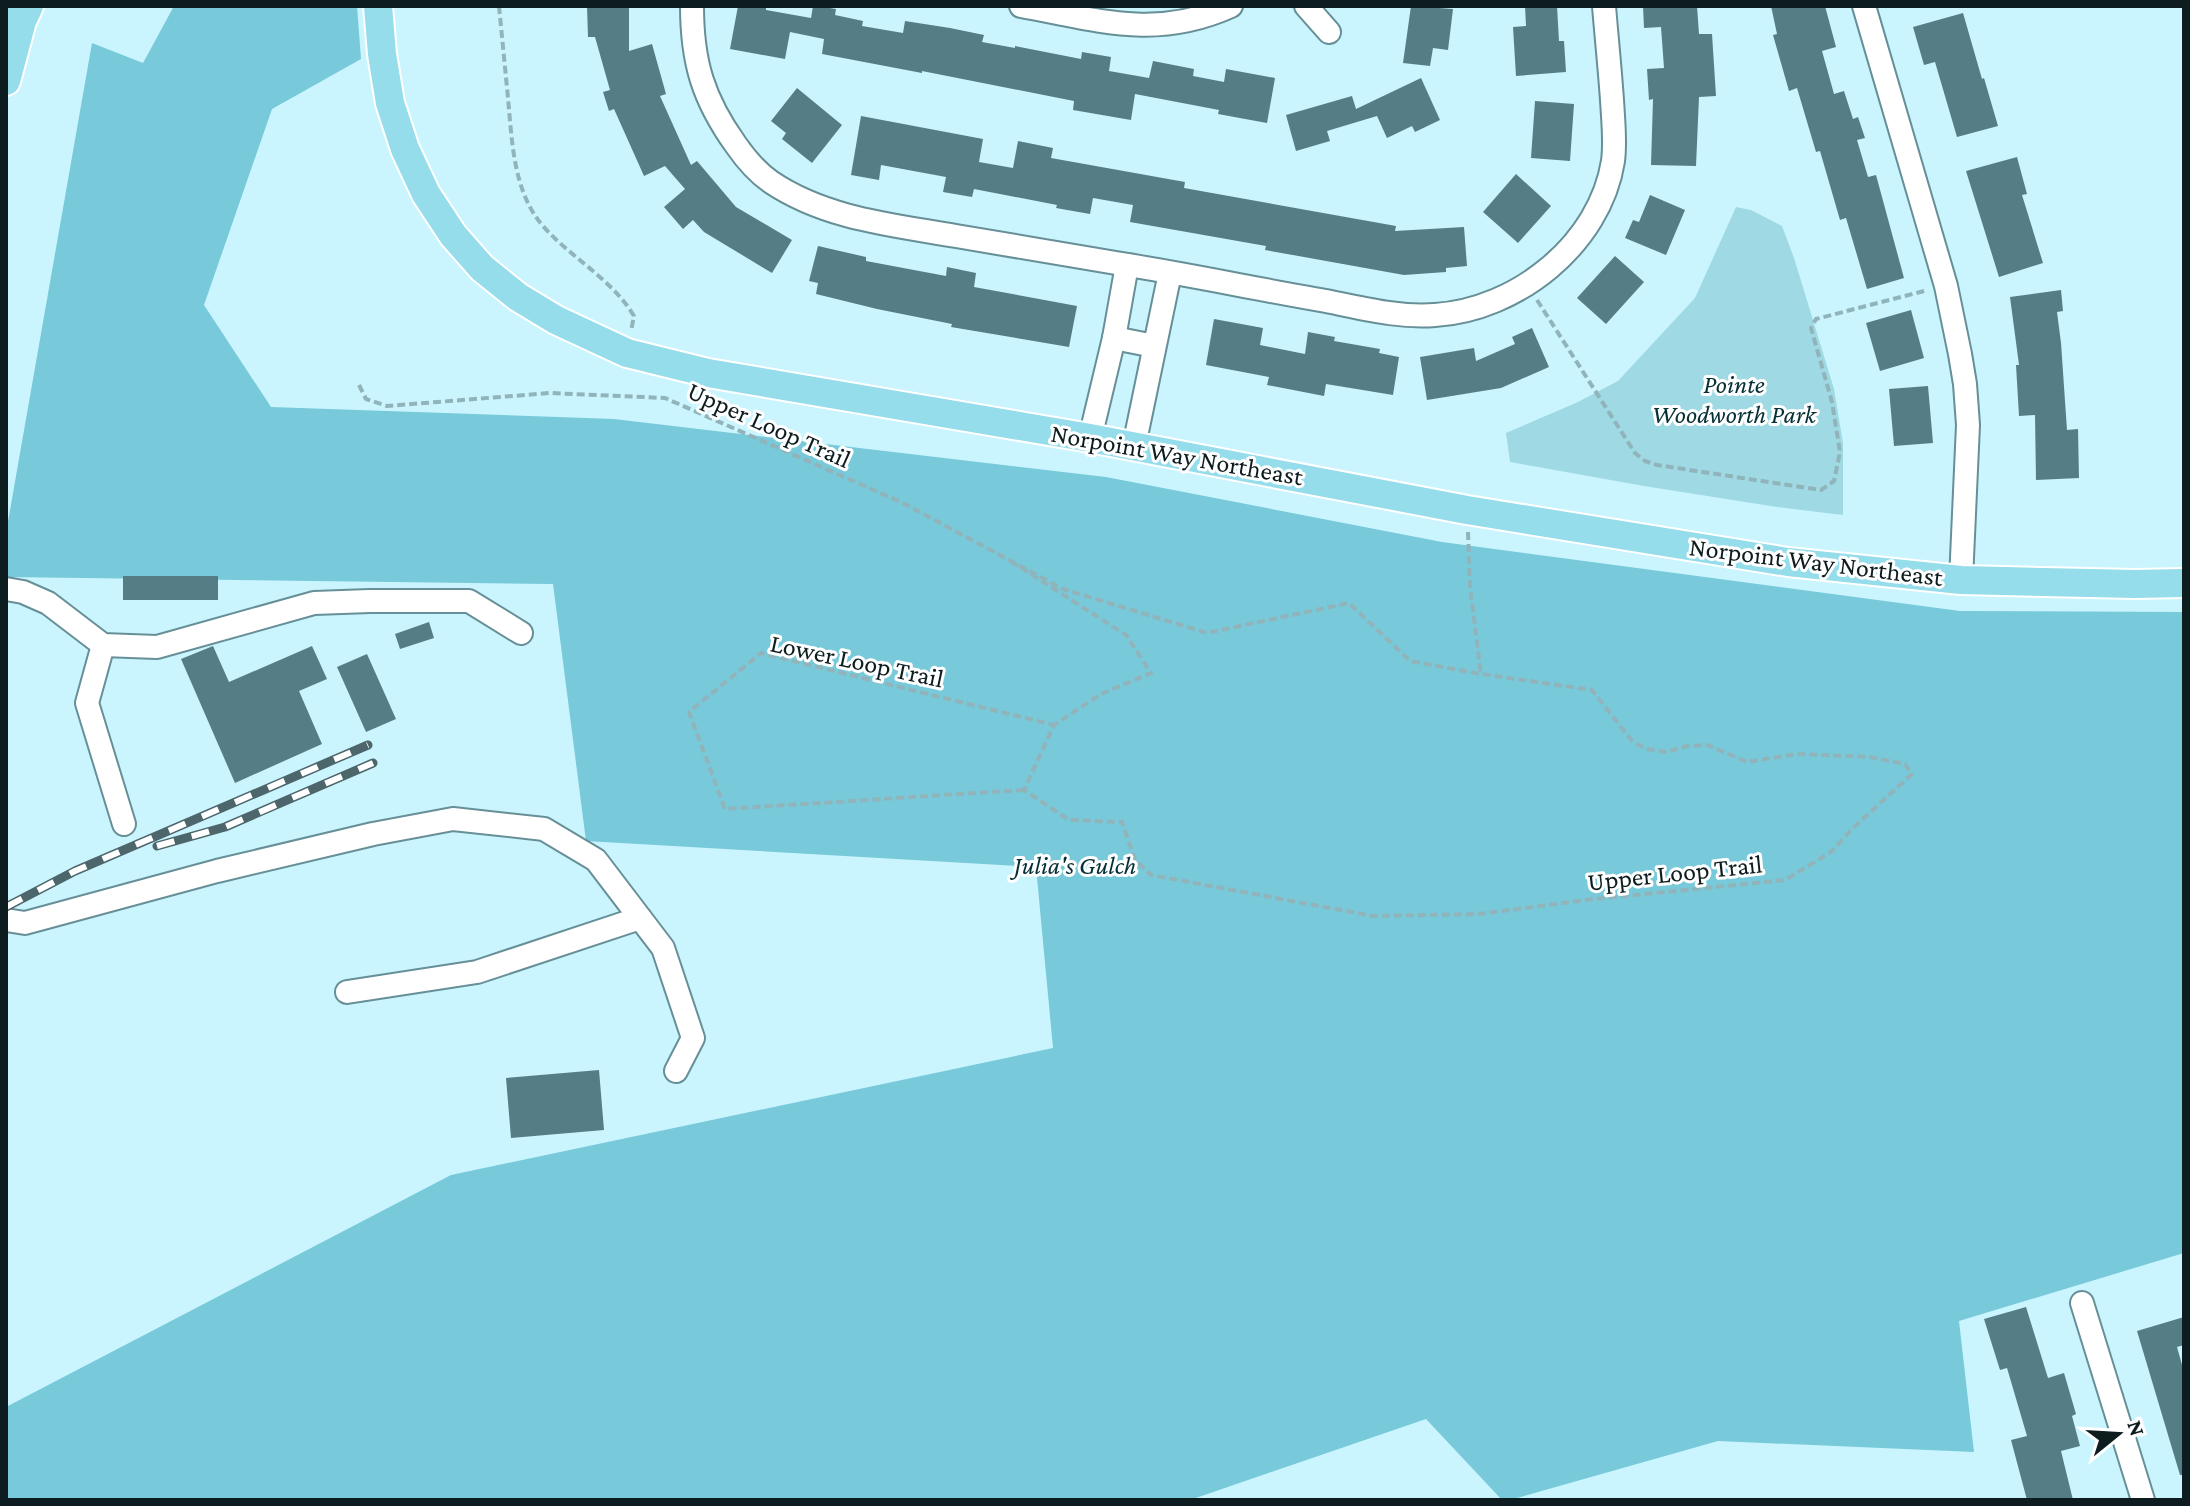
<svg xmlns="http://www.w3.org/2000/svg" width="2190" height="1506" viewBox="0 0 2190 1506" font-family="'Crimson Pro',serif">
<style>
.green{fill:#9ed9e4}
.forest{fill:#78c9da}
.building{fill:#557d85}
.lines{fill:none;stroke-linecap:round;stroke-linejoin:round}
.minor-casing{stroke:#678f97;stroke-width:26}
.major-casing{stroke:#fff;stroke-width:32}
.path{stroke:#91b4bb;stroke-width:4;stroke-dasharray:8 4;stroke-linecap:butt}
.minor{stroke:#fff;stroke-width:22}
.major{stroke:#95ddea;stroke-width:28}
.rail-casing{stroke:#4d666b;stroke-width:9}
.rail{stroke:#fff;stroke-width:6;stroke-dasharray:18;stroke-linecap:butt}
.labels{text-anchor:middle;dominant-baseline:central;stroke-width:6;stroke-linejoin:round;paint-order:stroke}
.park-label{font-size:26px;font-style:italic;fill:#052f36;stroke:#fff}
.street-label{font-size:26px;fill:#0c1c1f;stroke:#fff}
</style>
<rect width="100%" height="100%" fill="#caf5fe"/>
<!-- green -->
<polygon class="green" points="1736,207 1751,210 1782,226 1794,258 1834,389 1843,443 1843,515 1777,507 1644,486 1510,462 1506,433 1578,402 1618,381 1695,298"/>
<!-- forest -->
<polygon class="forest" points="174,6 357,6 361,59 272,109 204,305 271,407 614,419 1106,477 1442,542 1960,611 2184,612 2184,1253 1959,1321 1974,1452 1718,1441 1510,1500 1502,1500 1426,1419 1190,1500 6,1500 6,1407 451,1175 1053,1048 1036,867 586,841 553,584 6,577 6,533 92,43 143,63"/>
<!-- building -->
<g class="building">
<polygon points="587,6 629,6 629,51 652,44 666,94 660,96 691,165 697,161 736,207 792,240 772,273 704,232 693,220 683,229 664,207 685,189 665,166 644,176 614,109 609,111 603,92 610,90 595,37 588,37"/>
<polygon points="738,6 766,6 766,10 811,18 813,6 817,6 836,9 835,15 863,21 862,26 903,33 905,21 950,28 984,35 982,42 1015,48 1015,46 1081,59 1082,52 1111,57 1109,71 1149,78 1153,61 1194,69 1193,76 1224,82 1226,69 1275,78 1267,123 1218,114 1219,110 1135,94 1131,120 1073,110 1074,101 922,71 922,73 822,54 824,39 790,32 785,59 730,49"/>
<polygon points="1411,6 1453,9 1448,50 1433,48 1430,66 1403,63"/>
<polygon points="1525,6 1557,6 1559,41 1564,41 1566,72 1516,76 1513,27 1526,26"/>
<polygon points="1643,6 1697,6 1699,34 1712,34 1716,96 1699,97 1696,166 1651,165 1653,99 1649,100 1647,69 1664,68 1661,27 1644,28"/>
<polygon points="1771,6 1825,6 1836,47 1822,51 1834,94 1844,91 1853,119 1858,117 1865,138 1857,140 1868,177 1876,175 1904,278 1867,289 1846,218 1840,220 1820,151 1816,152 1797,88 1789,91 1773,35 1777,34"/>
<polygon points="1963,13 1982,79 1984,78 1998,126 1957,137 1935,62 1924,65 1913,27"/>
<polygon points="1421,78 1440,120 1415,132 1412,126 1387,138 1377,116 1327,131 1330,141 1296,151 1286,115 1352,96 1356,109"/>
<polygon points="797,88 842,125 812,163 782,139 786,133 771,121"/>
<polygon points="1535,101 1574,104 1570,161 1531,158"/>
<polygon points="861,116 983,139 979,162 1013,168 1018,141 1053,148 1051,158 1185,182 1184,188 1396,226 1395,231 1464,227 1467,266 1446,268 1446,272 1404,275 1265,250 1266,246 1130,222 1133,205 1093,198 1090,214 1056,208 1057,205 974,189 972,197 943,192 946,177 881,165 879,180 851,175"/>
<polygon points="2017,157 2027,194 2022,195 2043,263 1999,277 1966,171"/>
<polygon points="1516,174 1551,206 1518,243 1483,212"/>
<polygon points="1650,195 1685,210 1666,255 1625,238 1633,220 1639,222"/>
<polygon points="818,246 866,257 866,261 946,276 947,267 976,273 974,287 1077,306 1069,347 951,327 952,324 877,309 816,294 818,283 809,281"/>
<polygon points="1615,256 1644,282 1606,324 1577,298"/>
<polygon points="2061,290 2063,311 2057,312 2061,343 2067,430 2078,429 2079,478 2036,480 2035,415 2019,416 2016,365 2019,365 2010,297"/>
<polygon points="1911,310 1924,358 1880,371 1866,323"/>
<polygon points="1214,319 1263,328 1260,345 1305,354 1308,332 1335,337 1334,341 1380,349 1379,353 1399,357 1393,395 1326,384 1324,396 1267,385 1269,377 1206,365"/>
<polygon points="1532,328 1549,367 1501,388 1427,400 1420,357 1474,348 1476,361 1515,344 1512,337"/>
<polygon points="1928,386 1933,443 1894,446 1889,389"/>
<rect x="123" y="576" width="95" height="24"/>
<polygon points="429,622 434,638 400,649 395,634"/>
<polygon points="213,646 229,682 312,646 327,679 299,691 322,744 235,783 181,659"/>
<polygon points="367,654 396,719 366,732 337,667"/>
<polygon points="599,1070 604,1130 511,1138 506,1078"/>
<polygon points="2026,1307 2048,1378 2064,1373 2076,1414 2072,1416 2080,1446 2061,1451 2073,1500 2027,1500 2011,1440 2027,1436 2007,1368 2000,1370 1984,1319"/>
<polygon points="2184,1317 2184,1345 2177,1347 2184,1372 2184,1475 2180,1475 2137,1331"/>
</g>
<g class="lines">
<defs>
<g id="minor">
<path d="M692,6C692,62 703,99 736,145C745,158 758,173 771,182C826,219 893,225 956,236C1009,245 1063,254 1116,263C1186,274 1256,289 1326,301C1362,308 1399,318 1435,315C1517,310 1600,244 1613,161C1615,146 1614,131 1613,116C1611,79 1607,43 1604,6"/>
<path d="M1021,6C1098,20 1156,40 1231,6"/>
<polyline points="1306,6 1329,32"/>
<polyline points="1864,6 1946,286 1960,354 1965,384 1968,425 1961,580"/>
<polyline points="1114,338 1154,346"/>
<polyline points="1090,438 1114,338 1127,265"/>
<polyline points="1134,446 1170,273"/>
<polyline points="6,589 23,592 48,603 103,645 157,647 314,603 370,601 469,601 521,633"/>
<polyline points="103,645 87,703 124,824"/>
<polyline points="6,920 25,923 217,871 373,834 453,819 544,829 596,860 663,948 693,1038 676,1071"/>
<polyline points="347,992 477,972 640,918"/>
<polyline points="2082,1303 2143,1500"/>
</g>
<g id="major">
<polyline points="378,6 382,54 390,103 405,149 426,194 453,235 482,268 518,297 556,320 627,353 708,373 1090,438 1467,510 1788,562 1961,580 2135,584 2184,583"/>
<polyline points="6,7 6,6"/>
<polyline points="6,81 22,21 29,6"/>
</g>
</defs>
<!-- minor casing -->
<use href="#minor" class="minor-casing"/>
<!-- major casing -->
<use href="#major" class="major-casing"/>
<!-- path -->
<g class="path">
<path d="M499,6C502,37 505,67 508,98C512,140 513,192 543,226C571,258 612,279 634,316L631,331"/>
<polyline points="1537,300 1635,453 1645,461 1657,465 1821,490 1834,481 1840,452 1832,402 1811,328 1816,319 1928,290"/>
<polyline points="359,385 366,399 387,406 550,393 665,398 903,503 1063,589 1207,633 1349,603 1410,661 1481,674 1592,690 1632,741 1646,749 1666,752 1687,746 1707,745 1747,762 1797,754 1870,757 1905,764 1912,774 1852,829 1831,852 1785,880 1586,900 1479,914 1373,916 1151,875 1135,860 1122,822 1069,820 1024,790 1054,725 1101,694 1151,673 1126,635 1012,562"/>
<polyline points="1468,532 1470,587 1481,674"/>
<polyline points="1024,790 725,809 689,712 761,653 1054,725"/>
</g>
<!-- minor -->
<use href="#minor" class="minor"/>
<!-- major -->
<use href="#major" class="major"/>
<defs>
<g id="rail">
<polyline points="157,846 225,827 373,763"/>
<polyline points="6,907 75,871 368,745"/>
</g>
</defs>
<!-- rail casing -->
<use href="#rail" class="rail-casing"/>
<!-- rail -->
<use href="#rail" class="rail"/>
</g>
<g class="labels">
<!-- park labels -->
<g class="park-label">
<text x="1734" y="384">Pointe<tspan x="1734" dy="30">Woodworth Park</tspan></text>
<text x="1075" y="865">Julia's Gulch</text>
</g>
<!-- street labels -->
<g class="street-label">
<text transform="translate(769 425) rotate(24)">Upper Loop Trail</text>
<text transform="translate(1177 455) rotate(10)">Norpoint Way Northeast</text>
<text transform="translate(1816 562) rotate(7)">Norpoint Way Northeast</text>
<text transform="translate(857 661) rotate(12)">Lower Loop Trail</text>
<text transform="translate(1675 873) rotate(-6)">Upper Loop Trail</text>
</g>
</g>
<!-- border -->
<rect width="2190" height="1506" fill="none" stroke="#0c1c1f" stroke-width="16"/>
<!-- north arrow -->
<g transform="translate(2118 1434) rotate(72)" stroke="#ffffff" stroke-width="6" paint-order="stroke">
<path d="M0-6L14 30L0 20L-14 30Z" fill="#0c1c1f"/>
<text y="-12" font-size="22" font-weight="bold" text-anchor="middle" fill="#0c1c1f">N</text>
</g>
</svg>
